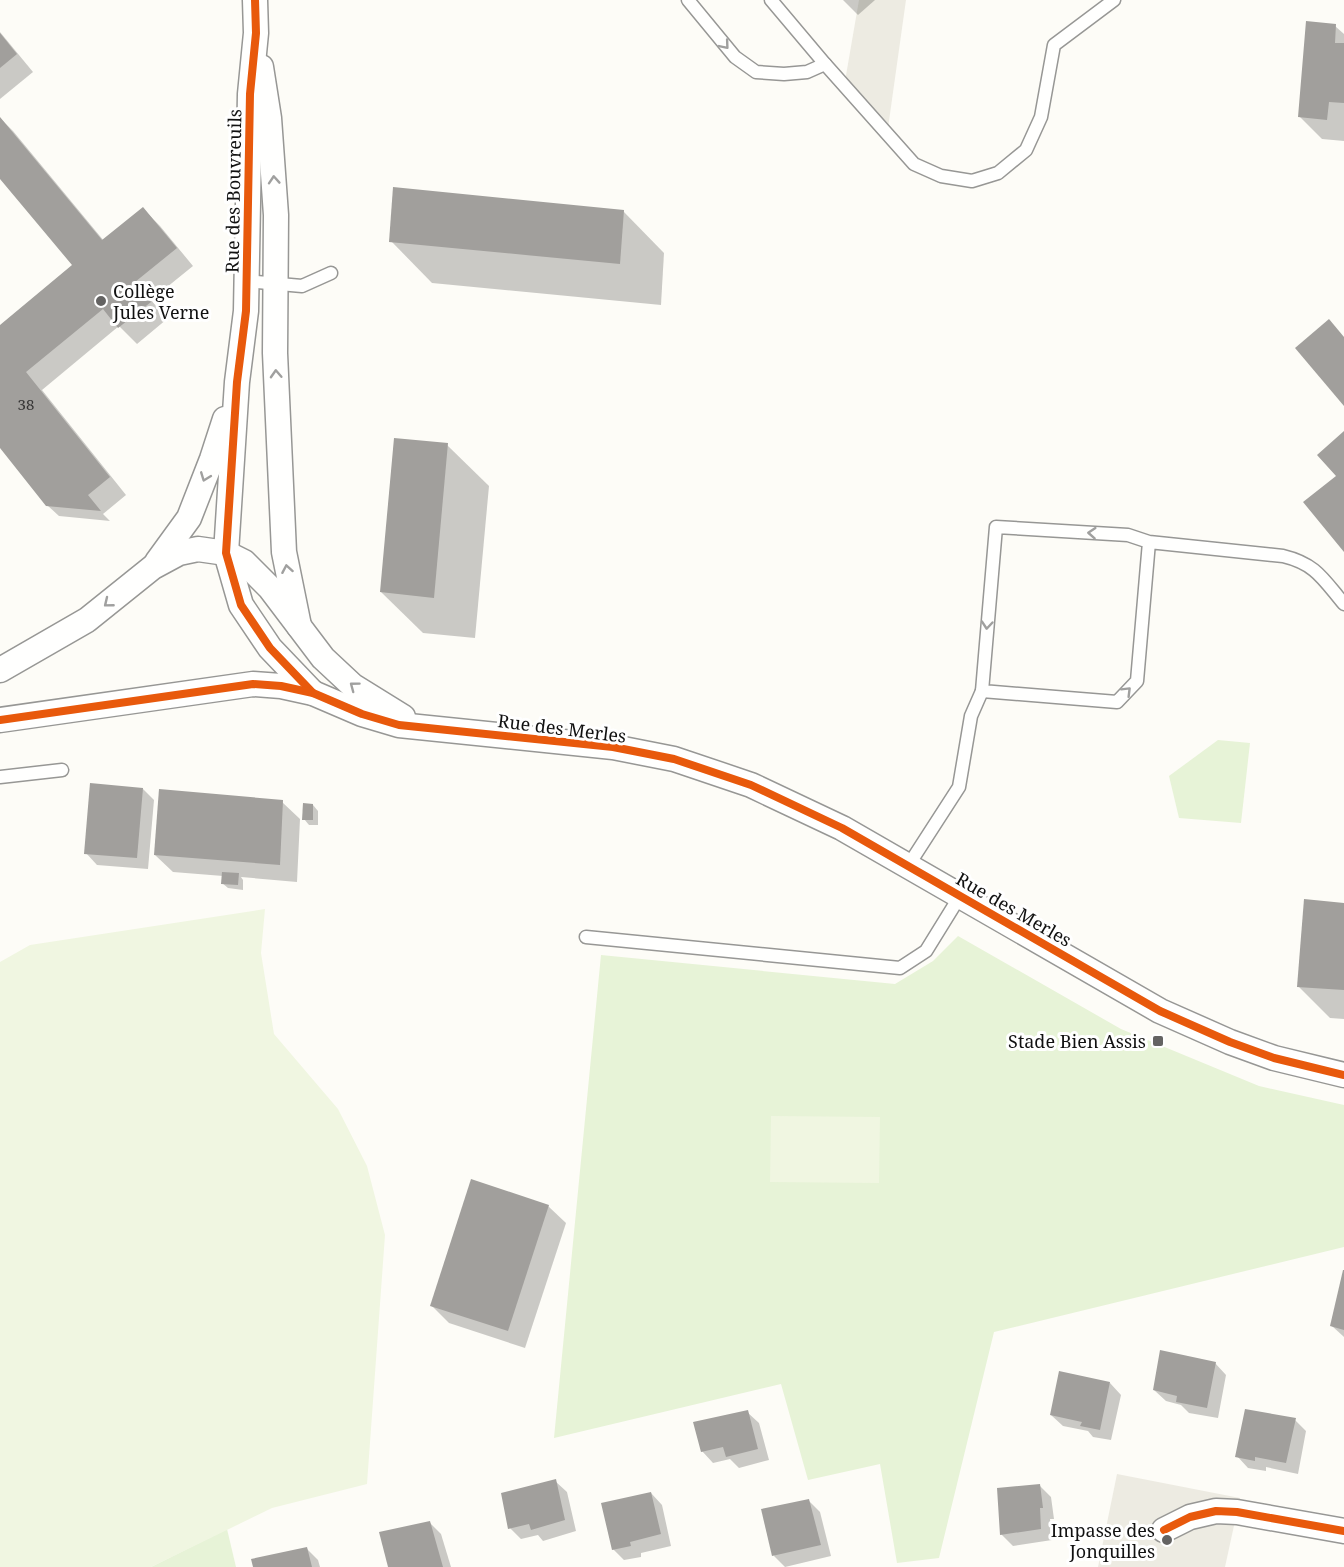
<svg xmlns="http://www.w3.org/2000/svg" width="1344" height="1567" viewBox="0 0 1344 1567" font-family="'Noto Serif',serif">
<style>
.green{fill:#e7f3d7}
.pitch{fill:#f0f6e1}
.plaza{fill:#edebe2}
.shadow{fill:#0003}
.building{fill:#a19f9c}
.lines{fill:none;stroke-linecap:round;stroke-linejoin:round}
.lane-casing{stroke:#979795;stroke-width:15}
.street-casing{stroke:#979795;stroke-width:27}
.lane{stroke:#fffffe;stroke-width:12}
.street{stroke:#fffffe;stroke-width:24}
.cycleway-casing{stroke:#fff;stroke-width:11}
.cycleway{stroke:#e8590c;stroke-width:8}
.oneway{stroke:#a0a09f}
.poi-dot{fill:#646362;stroke:#fff;stroke-width:2}
.labels{text-anchor:middle;dominant-baseline:central;stroke-width:6;stroke-linejoin:round;paint-order:stroke}
.number-label{font-size:15px;fill:#353434}
.street-label{font-size:18px;fill:#111;stroke:#fff}
.poi-label{font-size:18px;fill:#111;stroke:#fff;text-anchor:end}
</style>
<rect width="100%" height="100%" fill="#fdfcf7"/>
<!-- green -->
<g class="green">
<polygon points="1218,740 1250,743 1241,823 1179,818 1169,776"/>
<polygon points="958,936 1121,1029 1259,1086 1344,1105 1344,1247 994,1332 939,1558 897,1563 880,1464 808,1480 781,1384 554,1438 601,955 895,984 933,961"/>
<polygon points="227,1529 236,1567 151,1567"/>
</g>
<!-- pitch -->
<g class="pitch">
<polygon points="265,909 261,953 274,1034 338,1109 367,1166 385,1235 367,1484 272,1508 151,1567 0,1567 0,962 30,945"/>
<polygon points="771,1116 880,1117 879,1183 770,1182"/>
</g>
<!-- plaza -->
<g class="plaza">
<polygon points="859,0 906,0 887,135 844,87"/>
<polygon points="1117,1474 1240,1498 1225,1567 1098,1567"/>
</g>
<!-- shadow -->
<g class="shadow">
<polygon points="843,0 875,0 858,15"/>
<polygon points="1335,26 1344,34 1344,141 1322,139 1299,116"/>
<polygon points="0,32 33,72 0,99"/>
<polygon points="0,118 13,131 104,241 143,209 160,226 193,266 151,300 167,319 137,344 119,326 42,390 126,495 103,514 110,521 59,516 47,505 0,446 0,327 74,266 0,177"/>
<polygon points="623,211 664,253 661,305 432,283 391,241"/>
<polygon points="447,445 489,486 475,638 423,633 381,592"/>
<polygon points="143,789 154,800 148,869 97,865 86,853"/>
<polygon points="282,802 300,819 297,882 241,877 243,880 243,890 228,888 222,883 223,876 173,872 155,855"/>
<polygon points="313,805 318,811 318,825 309,825 304,819"/>
<polygon points="1344,904 1344,1019 1330,1018 1298,986"/>
<polygon points="548,1206 566,1223 525,1348 449,1323 431,1305"/>
<polygon points="1344,1273 1344,1337 1332,1326"/>
<polygon points="1215,1363 1226,1375 1218,1418 1189,1413 1181,1405 1166,1401 1154,1390"/>
<polygon points="1110,1383 1121,1395 1111,1440 1093,1437 1088,1431 1063,1426 1051,1415"/>
<polygon points="747,1412 759,1423 769,1460 739,1468 730,1459 713,1463 702,1451"/>
<polygon points="1295,1420 1306,1431 1298,1474 1266,1467 1266,1471 1248,1468 1237,1456"/>
<polygon points="555,1481 567,1492 576,1531 543,1541 538,1535 521,1539 510,1528"/>
<polygon points="1040,1486 1051,1497 1054,1519 1050,1519 1052,1540 1013,1546 1001,1534"/>
<polygon points="651,1493 662,1505 671,1546 641,1553 641,1557 624,1560 613,1549"/>
<polygon points="809,1501 820,1512 831,1556 785,1567 774,1556"/>
<polygon points="429,1522 441,1534 451,1567 390,1567"/>
<polygon points="306,1548 318,1560 320,1567 254,1567"/>
</g>
<!-- building -->
<g class="building">
<polygon points="1306,21 1336,24 1335,43 1344,43 1344,103 1329,102 1327,120 1298,117"/>
<polygon points="0,33 17,54 0,68"/>
<polygon points="0,117 102,240 143,207 177,248 135,282 151,302 118,328 103,309 26,372 110,477 88,495 101,511 46,506 0,448 0,325 72,265 0,179"/>
<polygon points="393,187 624,210 620,264 389,242"/>
<polygon points="1329,319 1344,337 1344,406 1295,348"/>
<polygon points="1344,431 1344,552 1303,502 1336,476 1317,455"/>
<polygon points="394,438 448,443 434,598 380,592"/>
<polygon points="90,783 143,788 137,858 84,854"/>
<polygon points="159,789 283,800 280,865 154,855"/>
<polygon points="303,803 313,804 313,820 302,820"/>
<polygon points="222,872 239,873 238,885 221,884"/>
<polygon points="1304,899 1344,903 1344,990 1297,987"/>
<polygon points="471,1179 549,1205 508,1331 430,1306"/>
<polygon points="1343,1270 1344,1270 1344,1330 1330,1326"/>
<polygon points="1160,1350 1216,1362 1207,1408 1176,1402 1177,1396 1153,1390"/>
<polygon points="1059,1371 1110,1382 1100,1430 1080,1426 1082,1422 1050,1415"/>
<polygon points="1245,1409 1296,1418 1286,1463 1255,1457 1255,1461 1235,1457"/>
<polygon points="748,1410 758,1449 726,1457 723,1447 701,1452 693,1422"/>
<polygon points="556,1479 565,1520 531,1530 529,1524 508,1529 501,1493"/>
<polygon points="1040,1484 1043,1508 1040,1508 1041,1529 1000,1535 997,1488"/>
<polygon points="651,1492 661,1534 630,1542 631,1546 612,1550 601,1503"/>
<polygon points="809,1499 821,1545 772,1556 761,1509"/>
<polygon points="430,1521 443,1567 388,1567 379,1532"/>
<polygon points="307,1547 312,1567 253,1567 251,1559"/>
</g>
<g class="lines">
<defs>
<g id="lane">
<polyline points="688,0 735,57 756,72 784,74 807,72 825,64 771,0"/>
<polyline points="825,64 914,164 941,176 972,181 998,173 1026,150 1041,117 1054,45 1114,0"/>
<polyline points="246,281 302,286 331,273"/>
<path d="M1149,542L1137,681L1117,702L982,691L996,527L1128,535L1149,542L1283,556C1316,564 1323,579 1344,604"/>
<polyline points="0,777 62,770"/>
<polyline points="908,866 959,787 971,716 982,691"/>
<polyline points="586,937 900,968 926,951 960,896"/>
</g>
<g id="street">
<polyline points="255,0 256,33 250,94 246,311 237,382 226,553 241,605 270,648 313,693"/>
<polyline points="261,67 269,118 276,215 275,353 284,552 299,626"/>
<polyline points="157,562 189,518 212,459 225,419"/>
<polyline points="0,670 87,620 153,567 179,553 198,549 226,553 244,562 270,588 323,658 353,686 403,717"/>
<polyline points="0,720 253,684 281,686 313,693 362,714 399,725 613,747 674,759 751,785 842,828 1160,1011 1230,1042 1274,1058 1344,1075"/>
<polyline points="1164,1530 1190,1517 1216,1511 1237,1512 1344,1531"/>
</g>
</defs>
<!-- lane casing -->
<use href="#lane" class="lane-casing"/>
<!-- street casing -->
<use href="#street" class="street-casing"/>
<!-- lane -->
<use href="#lane" class="lane"/>
<!-- street -->
<use href="#street" class="street"/>
<defs>
<g id="cycleway">
<polyline points="255,0 256,33 250,94 246,311 237,382 226,553 241,605 270,648 313,693"/>
<polyline points="0,720 253,684 281,686 313,693 362,714 399,725 613,747 674,759 751,785 842,828 1160,1011 1230,1042 1274,1058 1344,1075"/>
<polyline points="1164,1530 1190,1517 1216,1511 1237,1512 1344,1531"/>
</g>
</defs>
<!-- cycleway casing -->
<use href="#cycleway" class="cycleway-casing"/>
<!-- cycleway -->
<use href="#cycleway" class="cycleway"/>
</g>
<!-- one-way arrows -->
<defs><path id="oneway-chevron" d="M-2-3.5L2.5 0L-2 3.5" fill="none" stroke-width="1.6" stroke-linecap="round" stroke-linejoin="round" transform="scale(1.5)"/></defs>
<g class="oneway">
<use href="#oneway-chevron" transform="translate(725 45) rotate(50)"/>
<use href="#oneway-chevron" transform="translate(274 180) rotate(-94)"/>
<use href="#oneway-chevron" transform="translate(276 374) rotate(-93)"/>
<use href="#oneway-chevron" transform="translate(205 477) rotate(111)"/>
<use href="#oneway-chevron" transform="translate(1092 533) rotate(-176)"/>
<use href="#oneway-chevron" transform="translate(287 569) rotate(-100)"/>
<use href="#oneway-chevron" transform="translate(108 603) rotate(141)"/>
<use href="#oneway-chevron" transform="translate(987 625) rotate(95)"/>
<use href="#oneway-chevron" transform="translate(354 686) rotate(-143)"/>
<use href="#oneway-chevron" transform="translate(1127 691) rotate(-45)"/>
</g>
<!-- markers -->
<g class="poi-dot">
<circle cx="101" cy="301" r="6"/>
<rect x="1152" y="1035" width="12" height="12" rx="3"/>
<circle cx="1167" cy="1540" r="6"/>
</g>
<g class="labels">
<!-- number labels -->
<g class="number-label">
<text x="26" y="404">38</text>
</g>
<!-- street labels -->
<g class="street-label">
<text transform="translate(233 191) rotate(-89)">Rue des Bouvreuils</text>
<text transform="translate(562 728) rotate(7)">Rue des Merles</text>
<text transform="translate(1014 909) rotate(30)">Rue des Merles</text>
</g>
<!-- poi labels -->
<g class="poi-label">
<text x="113" y="291" text-anchor="start">Collège<tspan x="113" dy="21">Jules Verne</tspan></text>
<text x="1146" y="1041">Stade Bien Assis</text>
<text x="1155" y="1530">Impasse des<tspan x="1155" dy="21">Jonquilles</tspan></text>
</g>
</g>
</svg>
